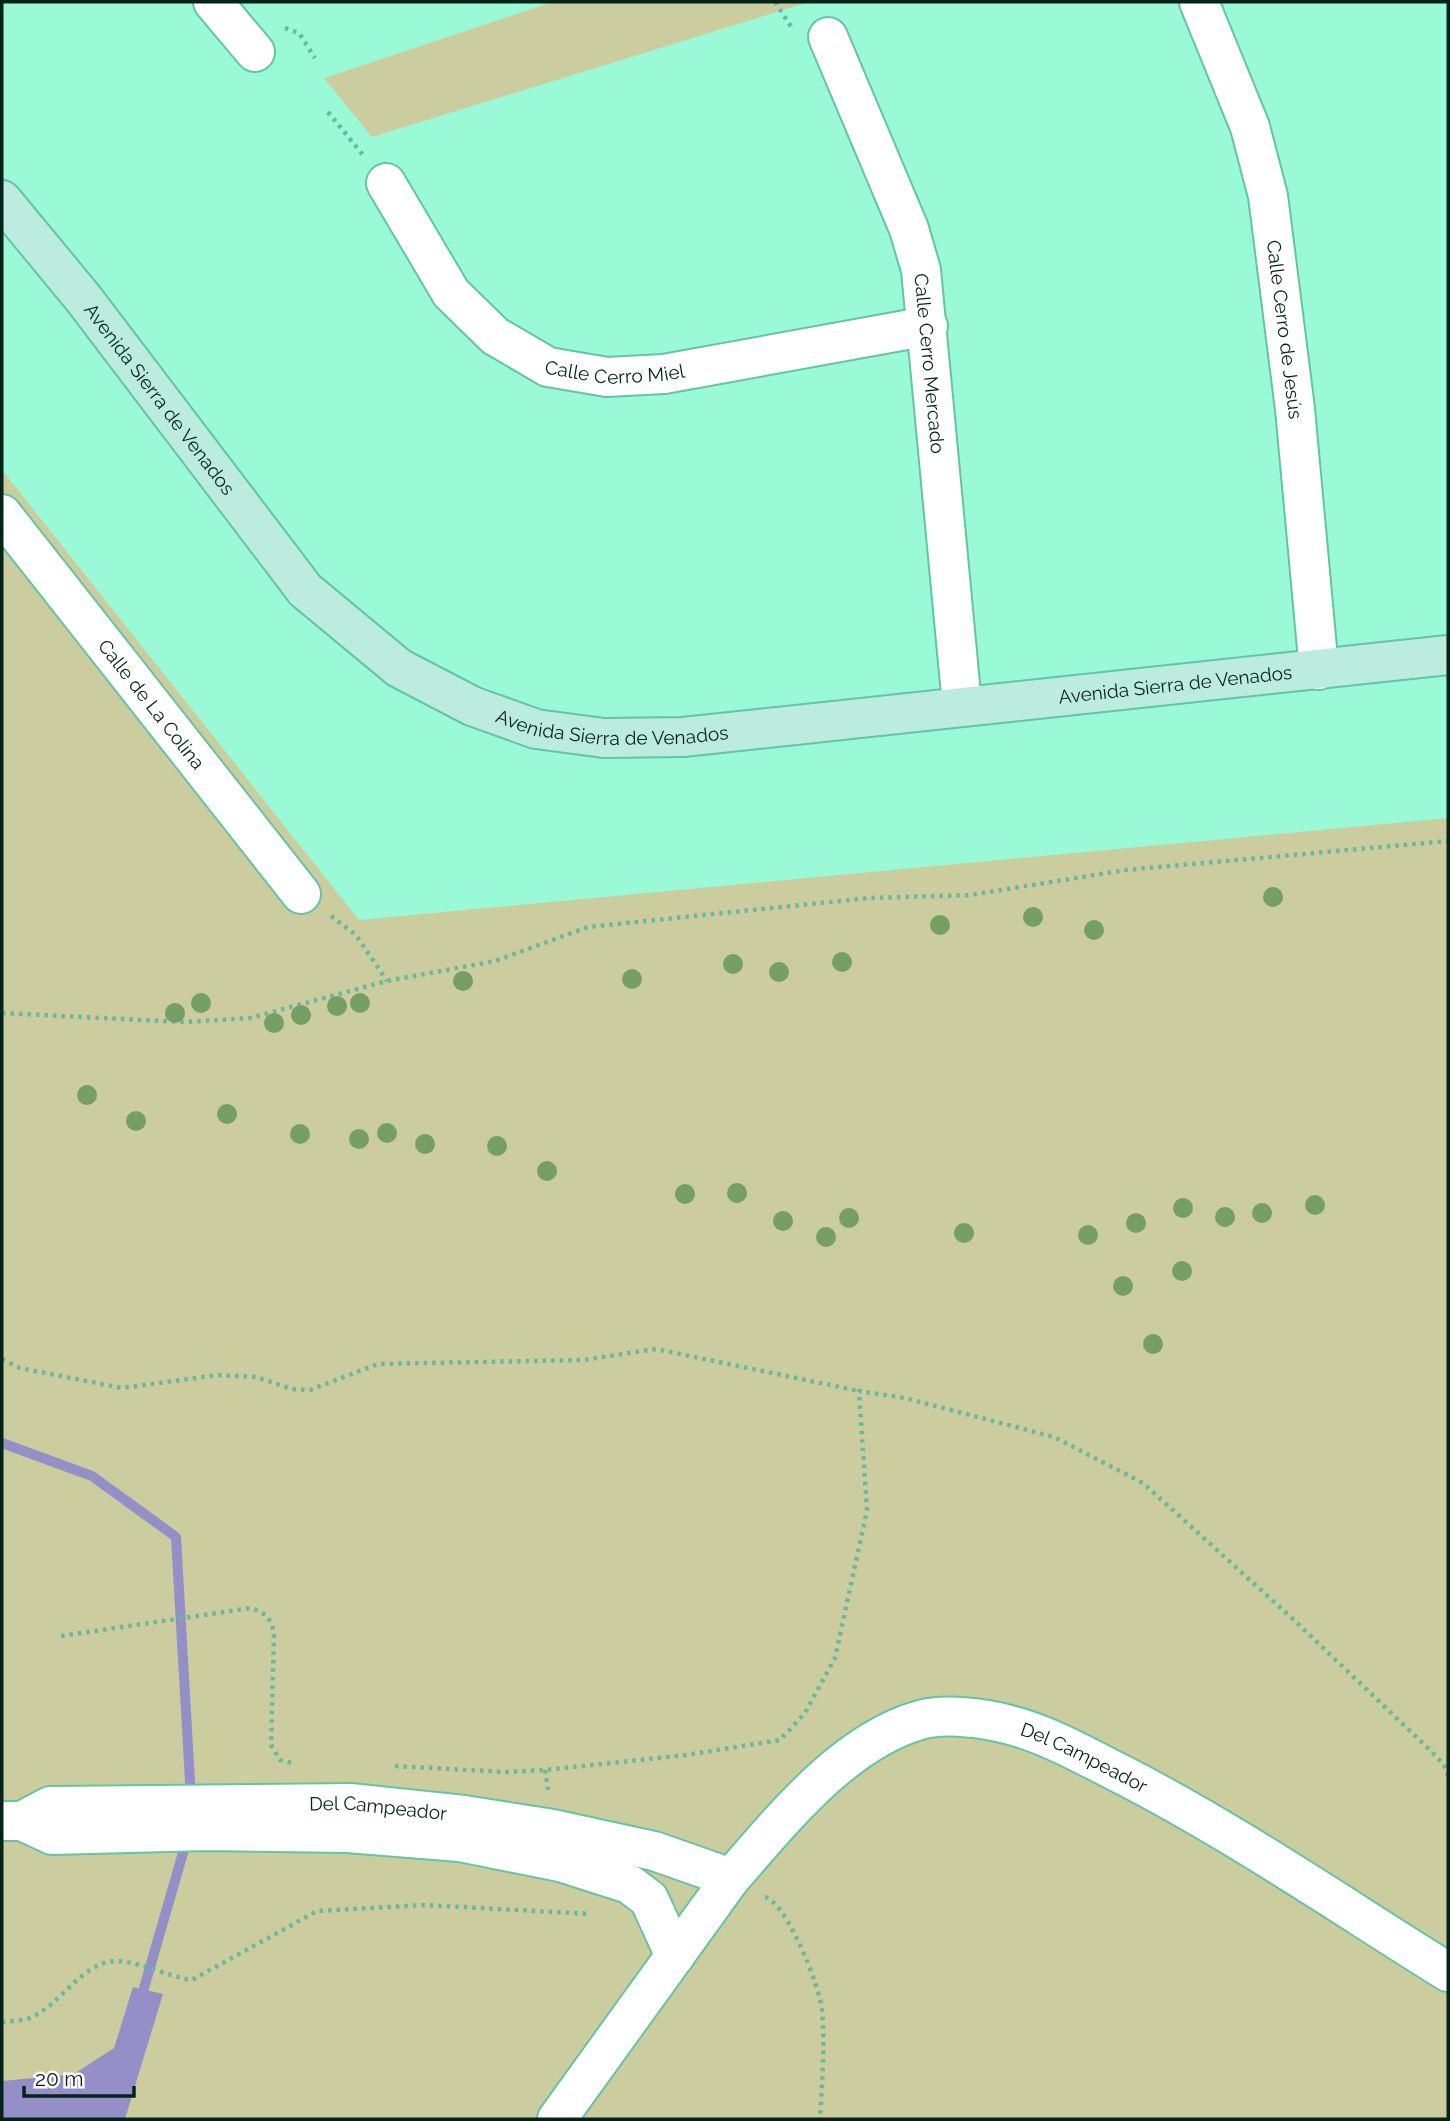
<svg xmlns="http://www.w3.org/2000/svg" width="1450" height="2121" viewBox="0 0 1450 2121" font-family="Raleway,sans-serif">
<style>
.green{fill:#cccd9f}
.water{fill:#958fc8}
.lines{fill:none;stroke-linecap:round;stroke-linejoin:round}
.stream{stroke:#958fc8;stroke-width:10}
.street-casing{stroke:#65c4a3;stroke-width:42}
.secondary-casing{stroke:#65c4a3;stroke-width:42}
.path{stroke:#6cb89d;stroke-width:4.5;stroke-dasharray:3.5 5;stroke-linecap:butt}
.street{stroke:#fff;stroke-width:38}
.secondary{stroke:#bbecdf;stroke-width:38}
.tree{fill:#759f65}
.labels{text-anchor:middle;dominant-baseline:central;stroke-width:7;stroke-linejoin:round;paint-order:stroke}
.street-label{font-size:19px;fill:#04241a;stroke:#fff}
</style>
<rect width="100%" height="100%" fill="#9af9d6"/>
<!-- green -->
<g class="green">
<polygon points="552,2 809,2 372,137 324,78"/>
<polygon points="2,470 359,920 1448,818 1448,2119 2,2119"/>
</g>
<!-- water -->
<polygon class="water" points="133,1987 163,1994 125,2119 2,2119 2,2081 74,2074 114,2048"/>
<g class="lines">
<!-- stream -->
<g class="stream">
<polyline points="2,1443 92,1476 176,1537 191,1799"/>
<polyline points="140,2002 187,1839"/>
</g>
<defs>
<g id="street">
<polyline points="213,2 255,52"/>
<path id="s1" d="M1199,2L1250,127L1268,196L1295,409L1319,670"/>
<path id="s2" d="M828,37L909,229L921,270L962,705"/>
<path id="s3" d="M386,183L451,293L495,336L548,367L607,377L664,374L928,326"/>
<path id="s4" d="M2,514L301,894"/>
<polyline points="2,1821 22,1821 52,1835 208,1831 347,1833 460,1842 560,1862 629,1884 649,1899 675,1956"/>
<path id="s5" d="M22,1821L50,1806L350,1803L464,1815L553,1829L654,1851L731,1878"/>
<path id="s6" d="M557,2119L731,1878C782,1820 843,1742 920,1720C946,1713 984,1718 1010,1725C1049,1735 1085,1756 1121,1774C1234,1832 1340,1905 1448,1972"/>
</g>
<g id="secondary">
<path id="s7" d="M2,200L83,298L305,590L399,668L472,706L536,729L604,738L683,737L1448,655"/>
</g>
</defs>
<!-- street casing -->
<use href="#street" class="street-casing"/>
<!-- secondary casing -->
<use href="#secondary" class="secondary-casing"/>
<!-- path -->
<g class="path">
<polyline points="775,2 792,28"/>
<polyline points="285,28 299,33 315,58"/>
<polyline points="328,112 363,155"/>
<polyline points="331,916 356,935 387,981"/>
<polyline points="2,1013 183,1022 250,1018 387,981 495,961 588,927 869,898 970,895 1126,870 1448,841"/>
<polyline points="2,1359 20,1368 122,1388 218,1375 256,1377 291,1389 310,1390 378,1364 583,1360 656,1349 859,1391"/>
<path d="M61,1636L251,1608C266,1613 272,1619 274,1635L271,1745L280,1760L292,1763"/>
<polyline points="395,1766 505,1772 545,1770 686,1755 780,1740 805,1713 835,1658 867,1510 859,1391 905,1398 1054,1437 1143,1483 1294,1620 1431,1751 1444,1765 1448,1776"/>
<polyline points="545,1770 548,1790"/>
<path d="M765,1897C787,1903 820,1987 822,2010C825,2046 822,2083 820,2119"/>
<path d="M2,2022C12,2021 25,2021 34,2016C60,2003 79,1969 108,1962C131,1957 168,1977 192,1980L317,1911L425,1905L591,1914"/>
</g>
<!-- street -->
<use href="#street" class="street"/>
<!-- secondary -->
<use href="#secondary" class="secondary"/>
</g>
<!-- trees -->
<g class="tree">
<circle cx="1273" cy="897" r="10"/>
<circle cx="1033" cy="917" r="10"/>
<circle cx="940" cy="925" r="10"/>
<circle cx="1094" cy="930" r="10"/>
<circle cx="842" cy="962" r="10"/>
<circle cx="733" cy="964" r="10"/>
<circle cx="779" cy="972" r="10"/>
<circle cx="632" cy="979" r="10"/>
<circle cx="463" cy="981" r="10"/>
<circle cx="201" cy="1003" r="10"/>
<circle cx="360" cy="1003" r="10"/>
<circle cx="337" cy="1006" r="10"/>
<circle cx="175" cy="1013" r="10"/>
<circle cx="301" cy="1015" r="10"/>
<circle cx="274" cy="1023" r="10"/>
<circle cx="87" cy="1095" r="10"/>
<circle cx="227" cy="1114" r="10"/>
<circle cx="136" cy="1121" r="10"/>
<circle cx="387" cy="1133" r="10"/>
<circle cx="300" cy="1134" r="10"/>
<circle cx="359" cy="1139" r="10"/>
<circle cx="425" cy="1144" r="10"/>
<circle cx="497" cy="1146" r="10"/>
<circle cx="547" cy="1171" r="10"/>
<circle cx="737" cy="1193" r="10"/>
<circle cx="685" cy="1194" r="10"/>
<circle cx="1315" cy="1205" r="10"/>
<circle cx="1183" cy="1208" r="10"/>
<circle cx="1262" cy="1213" r="10"/>
<circle cx="1225" cy="1217" r="10"/>
<circle cx="849" cy="1218" r="10"/>
<circle cx="783" cy="1221" r="10"/>
<circle cx="1136" cy="1223" r="10"/>
<circle cx="964" cy="1233" r="10"/>
<circle cx="1088" cy="1235" r="10"/>
<circle cx="826" cy="1237" r="10"/>
<circle cx="1182" cy="1271" r="10"/>
<circle cx="1123" cy="1286" r="10"/>
<circle cx="1153" cy="1344" r="10"/>
</g>
<g class="labels">
<!-- street labels -->
<g class="street-label">
<text stroke="none"><textPath href="#s1" startOffset="341">Calle Cerro de Jesús</textPath></text>
<text stroke="none"><textPath href="#s2" startOffset="345">Calle Cerro Mercado</textPath></text>
<text stroke="none"><textPath href="#s3" startOffset="318">Calle Cerro Miel</textPath></text>
<text stroke="none"><textPath href="#s7" startOffset="254">Avenida Sierra de Venados</textPath></text>
<text stroke="none"><textPath href="#s7" startOffset="1409">Avenida Sierra de Venados</textPath></text>
<text stroke="none"><textPath href="#s4" startOffset="242">Calle de La Colina</textPath></text>
<text stroke="none"><textPath href="#s7" startOffset="842">Avenida Sierra de Venados</textPath></text>
<text stroke="none"><textPath href="#s6" startOffset="719">Del Campeador</textPath></text>
<text stroke="none"><textPath href="#s5" startOffset="360">Del Campeador</textPath></text>
</g>
</g>
<!-- border -->
<rect width="1450" height="2121" fill="none" stroke="#04241a" stroke-width="7"/>
<!-- scale -->
<path d="M24 2086v10h110v-10" fill="none" stroke="#04241a" stroke-width="3.5"/>
<text x="35" y="2086" font-size="21" fill="#04241a" stroke="#ffffff" stroke-width="5" paint-order="stroke">20 m</text>
</svg>
